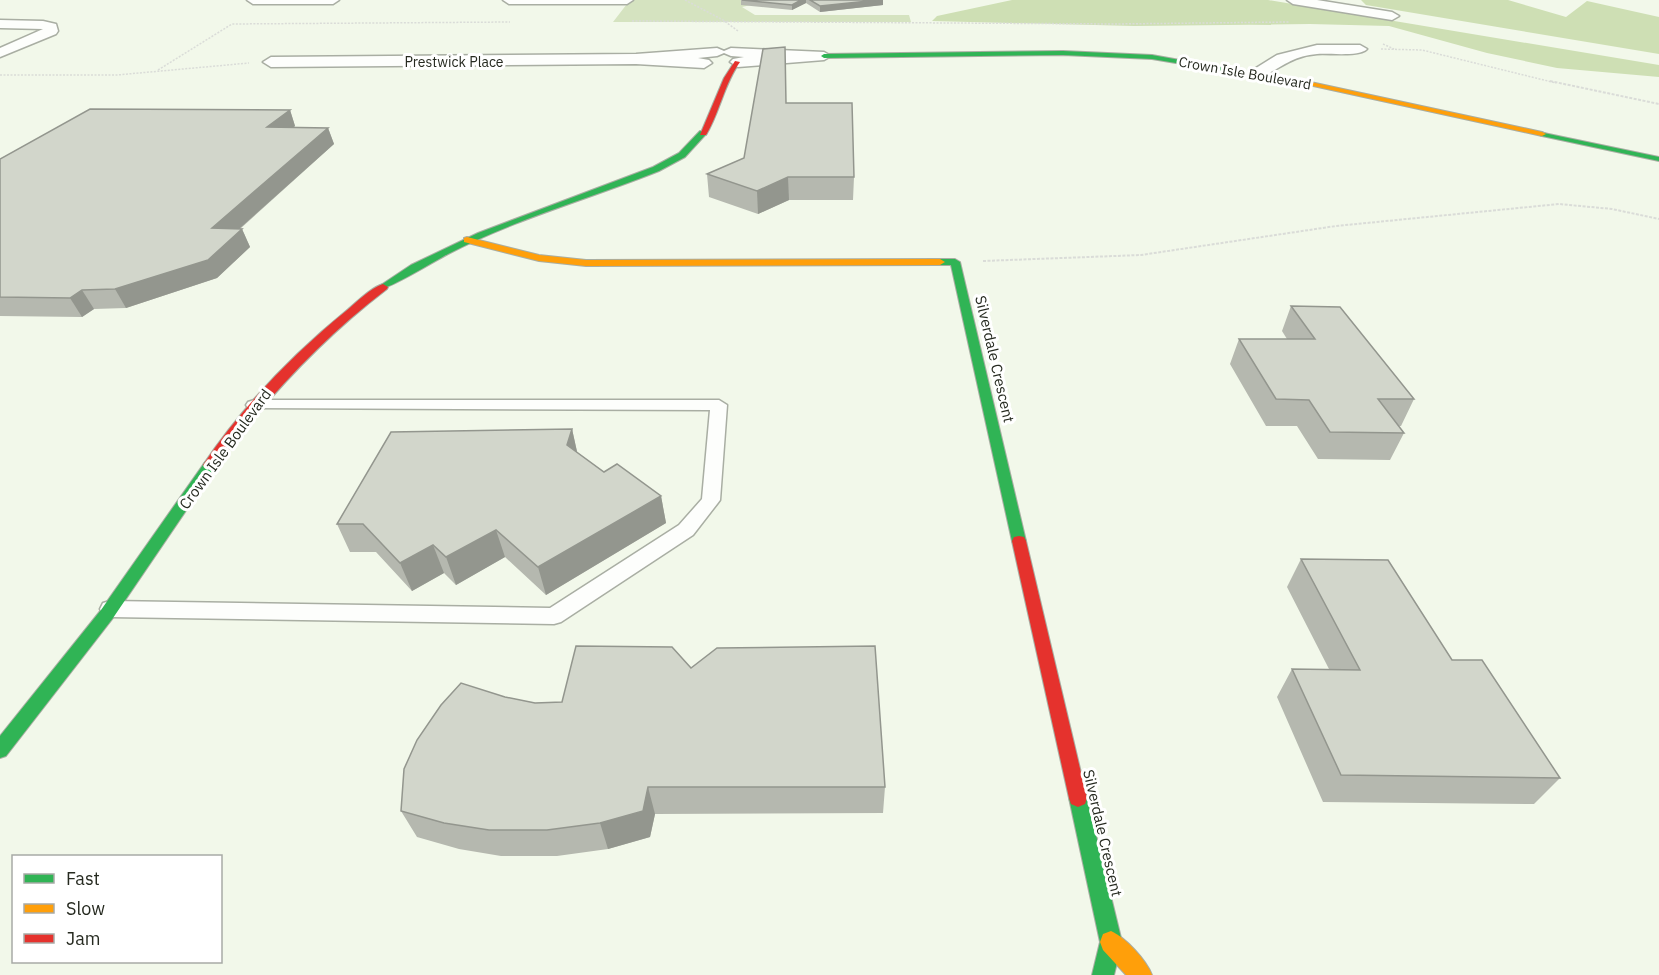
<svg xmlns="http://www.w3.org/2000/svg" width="1659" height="975" viewBox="0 0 1659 975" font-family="'IBM Plex Sans',sans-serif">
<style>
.green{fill:#d5e3c0}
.forest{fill:#cedfb4}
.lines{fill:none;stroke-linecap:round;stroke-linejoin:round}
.lane-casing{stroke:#a9aea3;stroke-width:3}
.street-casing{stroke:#a9aea3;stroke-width:3}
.fast-casing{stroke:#a9aea3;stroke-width:2}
.slow-casing{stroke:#a9aea3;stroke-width:2}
.jam-casing{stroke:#a9aea3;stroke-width:2}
.path-far1{stroke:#dadcd8;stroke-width:1.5;stroke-dasharray:2 1.5;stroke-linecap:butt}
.path{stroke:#dadcd8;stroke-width:2;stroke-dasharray:3 1.5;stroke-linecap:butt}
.lane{fill:#fdfefc;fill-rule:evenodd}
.street{fill:#fdfefc;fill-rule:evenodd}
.fast{fill:#30b455;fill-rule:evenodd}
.slow{fill:#ff9f0a;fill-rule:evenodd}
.jam{fill:#e5322d;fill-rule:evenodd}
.wall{fill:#b5b8af}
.shaded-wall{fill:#93968e}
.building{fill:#d2d6cb;stroke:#93968e;stroke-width:1.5}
.labels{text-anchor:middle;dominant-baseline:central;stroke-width:6;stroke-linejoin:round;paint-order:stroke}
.far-street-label{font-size:14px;fill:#262a20;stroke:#fff}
.street-label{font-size:15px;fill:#262a20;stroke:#fff}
</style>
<rect width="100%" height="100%" fill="#f2f8ea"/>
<!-- green -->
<polygon class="green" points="630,0 773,0 742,7 755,15 909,15 911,22 613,22"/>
<!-- forest -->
<g class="forest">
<polygon points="1012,0 1268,0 1659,65 1659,77 1557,68 1487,53 1389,26 1310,24 1134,26 932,21 937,16"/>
<polygon points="1361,0 1508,0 1566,17 1587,1 1659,17 1659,54 1366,5"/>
</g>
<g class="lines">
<defs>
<polygon id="lane" points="254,400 719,400 727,405 720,500 717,504 693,535 561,622 554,624 110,617 103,615 100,609 103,603 110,601 550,608 679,525 702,499 710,410 248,408 246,405 248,402"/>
<g id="street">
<polygon points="247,0 339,0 333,4 253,4"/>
<polygon points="503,0 633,0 627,4 509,4"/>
<polygon points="1287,0 1317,0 1392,12 1399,16 1392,20 1293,4"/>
<polygon points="0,20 43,21 56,24 58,31 56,34 0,57 0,48 43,29 0,28"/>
<path d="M1317,45H1360L1367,49C1360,57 1329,53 1317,54C1289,56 1278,72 1256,78L1248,73L1277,55Z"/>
<polygon points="717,48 724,51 731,48 824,52 831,56 824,60 738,67 730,62 733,59 744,57 731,56 724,53 717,56 698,58 709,60 712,63 704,68 636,64 271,67 263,62 271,57 636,54"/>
</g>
<g id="fast">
<polygon points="1063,51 1152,55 1309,83 1306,85 1152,59 1063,55 824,58 821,56 824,54"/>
<path d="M700,131L707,133L685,157L659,171C589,199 515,219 448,254C436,260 388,290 379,289L378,287L411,265L478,233L653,167L679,153Z"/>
<polygon points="1539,132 1659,157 1659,161 1542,136 1538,134"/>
<polygon points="955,259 960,262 1026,541 1024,545 1014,545 1012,541 951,265 940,265 935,262 940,259"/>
<polygon points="210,461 217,465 113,618 6,756 0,758 0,736 101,610 205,462"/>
<polygon points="1078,789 1085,792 1087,798 1122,942 1114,975 1092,975 1100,942 1069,798 1071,792"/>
</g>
<g id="slow">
<polygon points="1306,81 1542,132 1546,134 1542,136 1304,84"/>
<polygon points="467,237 539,255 586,260 940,259 945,262 940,265 586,266 539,261 464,242 464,238"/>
<path d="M1111,931C1126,938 1146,960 1152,975H1126L1103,950L1100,942L1103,934Z"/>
</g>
<g id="jam">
<path d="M735,61L740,62C724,84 720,112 706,135H700L724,78Z"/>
<path d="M383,284L388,287L387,289C319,341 265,400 215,468H205L203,465C242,407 292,355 346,311C357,302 370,288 383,284Z"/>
<polygon points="1019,536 1024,537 1026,541 1087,798 1085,804 1078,807 1071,804 1069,798 1012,541 1014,537"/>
</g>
</defs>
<!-- lane casing -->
<use href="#lane" class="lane-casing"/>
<!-- street casing -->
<use href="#street" class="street-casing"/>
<!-- fast casing -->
<use href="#fast" class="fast-casing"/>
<!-- slow casing -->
<use href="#slow" class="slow-casing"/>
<!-- jam casing -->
<use href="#jam" class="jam-casing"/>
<!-- path-far1 -->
<g class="path-far1">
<polyline points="685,0 723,20 738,31"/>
<polyline points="632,21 1113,24 1290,22"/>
<polyline points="1383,44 1394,49"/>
<polyline points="1381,49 1422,50 1556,83"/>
<polyline points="158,70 232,24 510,22"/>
<polyline points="0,75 117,75 249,63"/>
</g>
<!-- path -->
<g class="path">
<polyline points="1550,81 1659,104"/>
<polyline points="983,261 1141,255 1336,226 1559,204 1612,209 1659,219"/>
</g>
<!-- lane -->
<use href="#lane" class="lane"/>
<!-- street -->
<use href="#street" class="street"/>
<!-- fast -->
<use href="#fast" class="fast"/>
<!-- slow -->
<use href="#slow" class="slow"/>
<!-- jam -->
<use href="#jam" class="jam"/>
</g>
<!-- wall -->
<g class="wall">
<polygon points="741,0 883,0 883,5 820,12 806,3 792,10 741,5"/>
<polygon points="786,103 854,177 853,200 789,200 758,214 709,197 707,174 744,158"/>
<polygon points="290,110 295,126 293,128 328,128 334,144 240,229 242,229 250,247 217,278 126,308 94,309 82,317 0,316 0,159"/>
<polygon points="1291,306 1414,399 1401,426 1398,426 1404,433 1390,460 1318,459 1297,426 1266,426 1230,364 1239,339 1287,339 1282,331"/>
<polygon points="572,429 577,452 604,472 661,496 666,523 546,595 505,557 456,585 444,573 412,591 376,552 350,552 337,524"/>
<polygon points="1301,559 1452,660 1560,778 1534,804 1323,802 1277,697 1292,669 1329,669 1287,587"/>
<polygon points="691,668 885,787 883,813 655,814 650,837 608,849 557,856 501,856 459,849 417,837 401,811 505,697 535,703 562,702"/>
</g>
<!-- shaded-wall -->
<g class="shaded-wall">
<polygon points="801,0 806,0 806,3 792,10 792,5"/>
<polygon points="878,0 883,0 883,5 820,12 820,6"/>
<polygon points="290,110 295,126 273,143 267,127"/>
<polygon points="328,128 334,144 220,246 212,228"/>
<polygon points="788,177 789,200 758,214 757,191"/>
<polygon points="242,229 250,247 217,278 126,308 115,289"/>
<polygon points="82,290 94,309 82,317 70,298"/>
<polygon points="572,429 578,456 567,445"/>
<polygon points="661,496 666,523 546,595 538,567"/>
<polygon points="496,530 505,557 456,585 446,557"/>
<polygon points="433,545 444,573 412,591 400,563"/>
<polygon points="648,787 655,814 650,837 608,849 600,823"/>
</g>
<!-- building -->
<g class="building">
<polygon points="742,0 801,0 792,5"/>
<polygon points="810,0 878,0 820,6"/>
<polygon points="785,47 786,103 852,103 854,177 788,177 757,191 707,174 744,158 763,49"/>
<polygon points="90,109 290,110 267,127 328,128 212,228 242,229 208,260 115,289 82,290 70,298 0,297 0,159"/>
<polygon points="1291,306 1340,307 1414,399 1378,399 1404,433 1330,432 1309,400 1276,399 1239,339 1315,339"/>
<polygon points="572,429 567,445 604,472 617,464 661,496 538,567 496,530 446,557 433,545 400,563 363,524 337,524 391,432"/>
<polygon points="1301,559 1388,560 1452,660 1482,660 1560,778 1341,775 1292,669 1360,670"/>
<polygon points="576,646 672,647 691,668 717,648 875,646 885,787 648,787 643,811 600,823 547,830 489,830 444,823 401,811 404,769 417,740 441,705 461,683 505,697 535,703 562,702"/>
</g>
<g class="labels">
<!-- far-street labels -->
<g class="far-street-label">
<text x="454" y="62">Prestwick Place</text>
<text transform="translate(1245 73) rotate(10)">Crown Isle Boulevard</text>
</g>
<!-- street labels -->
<g class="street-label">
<text transform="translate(995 359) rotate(77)">Silverdale Crescent</text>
<text transform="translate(225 449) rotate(-54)">Crown Isle Boulevard</text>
<text transform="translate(1103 833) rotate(77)">Silverdale Crescent</text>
</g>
</g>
<!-- legend -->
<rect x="12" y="855" width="210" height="108" fill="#ffffff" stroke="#a8aaa6" stroke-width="1.5"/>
<rect x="24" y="874" width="30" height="9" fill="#30b455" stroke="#a8aaa6" stroke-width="1.5"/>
<text x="66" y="885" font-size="18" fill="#262a20">Fast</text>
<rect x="24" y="904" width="30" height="9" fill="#ff9f0a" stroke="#a8aaa6" stroke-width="1.5"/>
<text x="66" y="915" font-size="18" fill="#262a20">Slow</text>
<rect x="24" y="934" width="30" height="9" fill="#e5322d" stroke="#a8aaa6" stroke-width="1.5"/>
<text x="66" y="945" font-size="18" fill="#262a20">Jam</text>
</svg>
